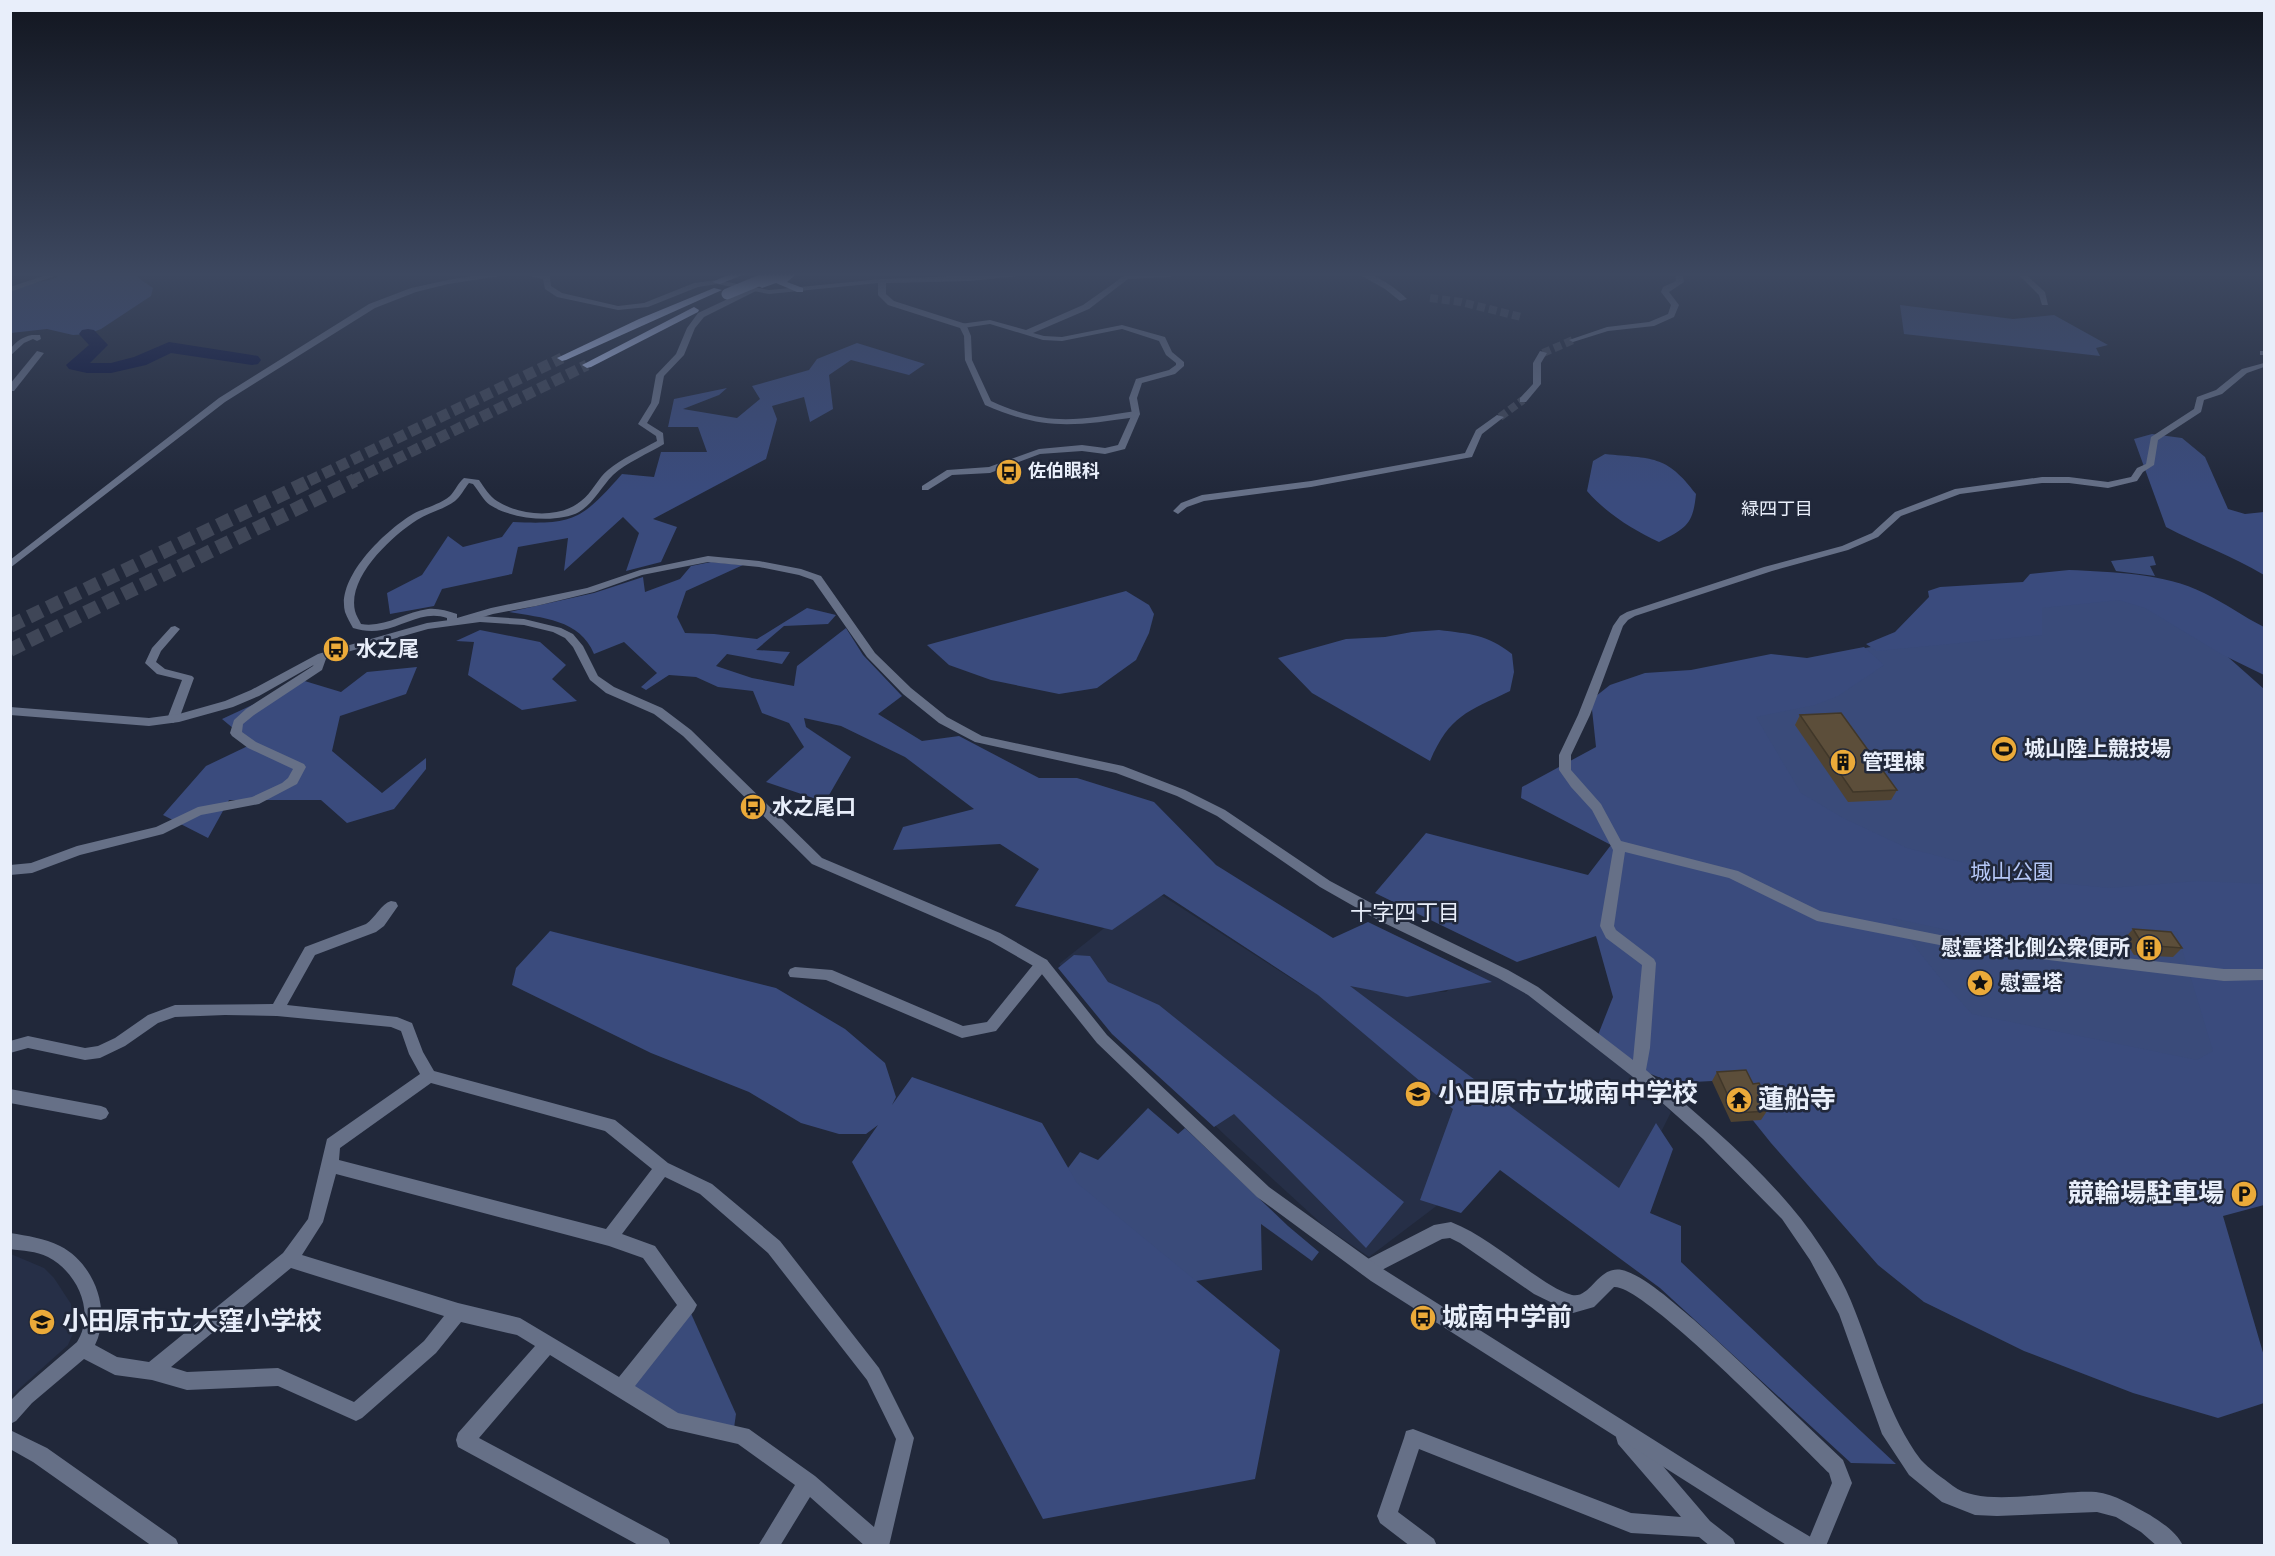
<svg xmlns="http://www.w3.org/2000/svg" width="2275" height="1556" viewBox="0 0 2275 1556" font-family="'Alegreya Sans','Noto Sans JP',sans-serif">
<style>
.built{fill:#262f47}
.green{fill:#3a4b7a}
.forest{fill:#3a4b7d;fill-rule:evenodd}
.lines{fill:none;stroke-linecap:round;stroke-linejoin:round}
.river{fill:#060e3a;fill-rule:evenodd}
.minor-tunnel{stroke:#3f4657;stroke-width:8;stroke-dasharray:8 4;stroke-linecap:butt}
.trunk-tunnel-far1{stroke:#3f4657;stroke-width:11;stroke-dasharray:11 5;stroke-linecap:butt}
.trunk-tunnel{stroke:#3f4657;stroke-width:14;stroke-dasharray:14 7;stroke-linecap:butt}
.minor{fill:#667087;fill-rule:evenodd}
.tertiary{fill:#667087;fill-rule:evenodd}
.trunk{fill:#b6c6f0;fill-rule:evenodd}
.trunk-bridge{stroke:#b6c6f0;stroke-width:11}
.wall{fill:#4f4332}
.building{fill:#5c4e3a;stroke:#403729;stroke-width:1.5}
.labels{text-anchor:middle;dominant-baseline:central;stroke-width:5;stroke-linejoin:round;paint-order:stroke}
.far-poi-label{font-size:18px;font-weight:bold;fill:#e8eefa;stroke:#21283a;text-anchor:start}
.far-neighbourhood-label{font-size:18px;fill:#e8eefa;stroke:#21283a}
.poi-label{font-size:21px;font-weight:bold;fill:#e8eefa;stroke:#21283a;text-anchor:start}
.park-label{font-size:21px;fill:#b6c8f7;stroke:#21283a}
.neighbourhood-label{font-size:22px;fill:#e8eefa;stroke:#21283a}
.near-poi-label{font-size:26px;font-weight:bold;fill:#e8eefa;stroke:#21283a;text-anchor:start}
</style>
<rect width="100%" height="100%" fill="#21283a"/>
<!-- built -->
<g class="built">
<polygon points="1163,896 1303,986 1321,990 1371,963 1413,990 1446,992 1470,970 1488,968 1557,1011 1635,1076 1671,1112 1656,1142 1613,1203 1529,1136 1369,1257 1324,1226 1226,1136 1106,1021 1059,964 1142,898"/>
<polygon points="11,1254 44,1268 54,1278 71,1304 75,1329 68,1345 11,1396"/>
</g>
<!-- green -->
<g class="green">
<polygon points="1900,305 2013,319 2054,315 2108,345 2096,348 2100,356 1904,334"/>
<polygon points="2153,556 2156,565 2150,566 2155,576 2116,571 2111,561"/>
<polygon points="2111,590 2175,610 2264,689 2264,1022 1983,1249 1690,813 1776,665 1913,639"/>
<polygon points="1148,1108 1178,1134 1185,1128 1288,1226 1319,1252 1312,1261 1261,1224 1262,1270 1196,1281 1167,1291 1053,1188 1080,1152 1098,1160"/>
<polygon points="689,1309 736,1414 734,1428 678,1415 631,1385"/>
</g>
<!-- forest -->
<g class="forest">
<polygon points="67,272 130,272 153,288 151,296 101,329 88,334 73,335 47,329 11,333 11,288 53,279"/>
<path d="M857,343L925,364L909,375L851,360L829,375L833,409L810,422L804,397L772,406L777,419L766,459L653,519L677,527L661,562L626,571L639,533L623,517L564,571L568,538L518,547L512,574L442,589L434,606L390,614L387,593L422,575L448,536L463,547L502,537L513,522C575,525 582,519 622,474L654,477L661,452H707L698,427H668L674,399L727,388L719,395L683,409L737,418L760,399L752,386L809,370L817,359Z"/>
<path d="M2152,434L2182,438L2205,457L2228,509L2245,514L2264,512V575C2233,556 2198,544 2166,527L2134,439Z"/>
<path d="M1605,454C1652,459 1666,454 1696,494C1693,525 1686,528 1659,542C1632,529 1607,514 1587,491L1593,461Z"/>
<path d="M711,562L743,565L686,591L677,617L685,633L714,634L757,639L807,608L836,615L828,624L784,626L756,650L790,652L782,664L727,654L716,666L752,678L794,686L797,666L846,628L863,655L902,696L878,714L922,741L959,736L1039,778H1077L1154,802L1216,865L1333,938L1368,922L1492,982L1407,997L1350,986L1619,1188L1656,1123L1673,1149L1650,1213L1681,1226V1262L1896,1464L1851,1463L1660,1288L1500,1170L1461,1213L1420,1200L1453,1109L1318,995L1164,894L1112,930L1015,906L1039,869L1000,844L893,850L903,827L974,809L905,757L841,726L804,718L806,727L851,757L825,802L766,782L804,747L789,723L762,713L753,691L718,687L696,677L669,675L646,690L641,687L657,673L624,642L594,654C580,619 542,618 509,612L594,593L643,577L645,592L680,579L691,566Z"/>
<path d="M2069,570C2113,572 2164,573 2204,593C2225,603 2244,617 2264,627V675L2223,655L2145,608L2119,600L2042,608V635L1877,651L1866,644L1895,632L1929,597L1928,591L1940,587L2023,582L2030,574Z"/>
<polygon points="1126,591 1149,605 1154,614 1149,633 1136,660 1097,688 1059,694 991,680 949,665 927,645"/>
<polygon points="480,630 540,642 566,665 552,679 577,701 522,710 468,675 474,642 456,641"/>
<path d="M1439,630C1470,634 1487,634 1512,654L1514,672L1510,691C1467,712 1450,715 1430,761L1312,693L1278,658L1346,639L1385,637L1412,632Z"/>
<path d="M1864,647L1884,665L1838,696L1815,705L1756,717L1801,793L1843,818L1907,848L2035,881L2110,888L2198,881L2264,884V1205L2223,1216L2264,1356V1403L2218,1418L2133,1393L2024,1351L1924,1302L1878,1265L1771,1143L1751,1118L1732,1080L1673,1083L1626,1064L1598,1035L1613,997L1596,936L1517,962L1375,893L1426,833L1588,875L1611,845L1521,798L1522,787L1596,747L1591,700L1610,685L1645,673L1691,670L1771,654L1807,658ZM1892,918L1957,932L2058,939L2152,929L2177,932L2213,1051L2197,1060L1972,1014L1944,983Z"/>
<polygon points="417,667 406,694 340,716 332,751 382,793 426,758 426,769 394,809 347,823 321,800 229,800 208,838 163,815 206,766 252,744 222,719 261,701 298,679 341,692 367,672"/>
<polygon points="550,931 776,988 845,1029 885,1063 896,1097 892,1105 912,1077 1042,1123 1077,1183 1280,1350 1255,1479 1043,1519 852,1162 878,1125 866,1134 839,1134 801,1123 749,1092 651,1053 512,985 516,968"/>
<polygon points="1074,955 1090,956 1108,982 1159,1005 1404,1202 1366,1248 1234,1114 1214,1127 1112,1034 1058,968"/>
</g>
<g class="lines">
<!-- river -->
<polygon class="river" points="88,329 94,330 108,345 90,363 111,363 134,357 169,342 252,355 258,356 261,360 258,364 252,365 171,353 146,365 111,373 87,373 69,369 66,365 89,345 79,334 82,330"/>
<!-- minor-tunnel -->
<g class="minor-tunnel">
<polyline points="1430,298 1461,302 1521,317"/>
<polyline points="1543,353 1573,340"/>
<polyline points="1500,417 1523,400"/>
</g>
<!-- trunk-tunnel-far1 -->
<g class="trunk-tunnel-far1">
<polyline points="309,481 562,358"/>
<polyline points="352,481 587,365"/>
</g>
<!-- trunk-tunnel -->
<g class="trunk-tunnel">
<polyline points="10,626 312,480"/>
<polyline points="10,650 355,480"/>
</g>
<!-- minor -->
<g class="minor">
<polygon points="1177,272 1170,277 1128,279 1089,309 1033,333 1044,336 1062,337 1122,325 1165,337 1172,352 1184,362 1184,366 1175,374 1142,383 1137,398 1140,414 1125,449 1105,454 1082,451 1040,454 990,473 952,475 928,490 922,490 922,486 947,470 989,467 1039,449 1082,445 1105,448 1118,445 1132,414 1129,398 1136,379 1169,370 1176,365 1176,363 1166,355 1159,341 1122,329 1062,341 1043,340 990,324 963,328 960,328 960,324 990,320 1026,330 1083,305 1124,276"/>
<path d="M1355,272C1373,272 1394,286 1407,299L1400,301L1385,289Z"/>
<polygon points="1675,272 1682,272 1684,282 1669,292 1679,305 1674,317 1654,326 1608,331 1573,342 1569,340 1607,327 1649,322 1668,314 1671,305 1661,292 1663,287 1676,281"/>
<polygon points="2016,272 2023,272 2045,292 2048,305 2042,305 2039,295"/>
<path d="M751,288L758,290L704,317L695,328L684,355L664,376L659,403L647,423L663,433L664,444C649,453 626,463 613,475C601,487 594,503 579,512C557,524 511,519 490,505C484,501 478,490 473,484L469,483C464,489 461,496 455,501C443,510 429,512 417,520C392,536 347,577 355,611C356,615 359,620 361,624C385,628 405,612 428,609C438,608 447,611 457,614V618L491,608L587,588L640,570L708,556L759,561L801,569L821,576L875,653L911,688L947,717L982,736L1123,766L1185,790L1225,810L1330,881L1388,912L1508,970L1538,987L1633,1060L1642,965L1606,938L1600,926L1613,850L1592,810L1571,787L1559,770V755L1578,715L1613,626L1620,616L1627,612L1764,567L1842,546L1872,533L1895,512L1955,489L2042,477H2069L2108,482L2131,477L2137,468L2146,464L2151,437L2194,409L2197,397L2216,390L2242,369L2264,363V367L2247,373L2222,394L2204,400L2201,412L2158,440L2154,465L2143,472L2137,481L2108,488L2069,483H2042L1960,494L1901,516L1878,537L1848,550L1772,571L1635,616L1628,620L1623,626L1590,715L1571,755V770L1601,804L1621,841L1738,871L1820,911L1965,940L2224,969H2264V980L2224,981L1965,950L1817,921L1729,878L1625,852L1614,926L1616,930L1654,959L1656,963L1650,1048L1646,1070C1706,1122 1778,1180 1821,1247C1834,1266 1847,1289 1855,1311C1875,1361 1888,1416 1921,1460C1929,1469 1943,1478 1953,1486C1983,1509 2058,1489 2096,1492C2115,1494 2133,1506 2150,1515C2161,1522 2178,1533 2183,1546H2157L2141,1532L2116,1517L2097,1512L1997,1516L1975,1515L1942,1502L1909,1475L1882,1434L1839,1314L1810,1260L1782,1219L1703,1139L1633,1077L1528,995L1498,978L1378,920L1320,887L1217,816L1177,796L1116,773L975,742L939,723L903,694L867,657L813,580L799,575L759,567L708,562L642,575L594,592L536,606L493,614L459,624L447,623V618C424,610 404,626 382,630C372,632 363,631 353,628C350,623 347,617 345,612C336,577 386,530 413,514C424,508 439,505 450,496C455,491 458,483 464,478L479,480C484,487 490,497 497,501C520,516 560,519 581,501C592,493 598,478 608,470C622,458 641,450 657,441L656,436L638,424L651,403L656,375L676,354L687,328L698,313Z"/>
<path d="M32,335H40L41,339L37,341L33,339L24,343L10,356V349C17,341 22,337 32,335Z"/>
<polygon points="37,351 44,353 14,391 10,391 10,384"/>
<polygon points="1540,351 1547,353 1541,363 1541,384 1526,402 1520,402 1520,398 1533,384 1533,363"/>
<rect x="2260" y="351" width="4" height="4"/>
<polygon points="1497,415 1504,417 1482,434 1472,457 1311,487 1204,501 1187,507 1178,514 1173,511 1181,503 1202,495 1311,481 1465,453 1476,430"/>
<polygon points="175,626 180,629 161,651 156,662 165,669 192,676 194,678 179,719 173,723 167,719 182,680 157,674 145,663 152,648 171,627"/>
<polygon points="322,653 327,656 322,670 254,715 243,724 242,732 256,742 304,764 306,767 297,784 259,804 201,815 163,834 80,855 32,873 10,875 10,865 31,863 77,846 156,827 198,807 252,797 282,783 288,778 293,769 248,748 232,736 230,733 234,720 246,709 313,666 317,656"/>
<path d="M391,901L396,902L398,906L384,926L376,932L315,955L287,1005L397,1017L412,1023L423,1052L434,1071L615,1120L668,1163L712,1184L780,1241L879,1368L914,1438L889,1546H865L810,1497L780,1546H758L795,1485L738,1444L668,1428L550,1355L479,1438L668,1539L671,1546H640L458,1447L456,1440L458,1433L535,1346L517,1335L461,1322L436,1353L362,1418L356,1421L278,1386L187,1390L152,1380L115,1375L84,1359L32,1403L16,1421L10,1424V1401L20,1391L77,1342C96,1312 77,1272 48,1257C36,1251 23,1251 10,1249V1233C28,1236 44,1238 60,1246C94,1263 112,1311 95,1345L117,1357L149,1362L283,1253L308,1219L327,1139L420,1074L409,1054L401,1031L391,1027L277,1016L225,1015L175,1017L158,1023L125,1046L100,1058L85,1060L28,1048L10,1053V1041L28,1036L85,1048L98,1046L115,1038L148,1015L175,1005L273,1004L305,947L366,924C375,918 381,904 391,901ZM431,1083L605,1131L652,1169L606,1229L339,1160L340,1148ZM336,1174L609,1246L643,1258L677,1305L619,1377L520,1318L458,1303L302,1255L323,1222ZM665,1177L700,1194L768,1253L867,1380L896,1439L874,1527L815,1476L749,1429L678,1413L635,1386L694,1311L697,1305L655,1246L622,1234ZM291,1268L444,1316L424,1341L354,1402L278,1368L187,1372L171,1367Z"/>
<polygon points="1042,958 1047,960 1049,964 1047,968 996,1031 962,1038 826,980 790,977 788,973 790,969 795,967 832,970 963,1026 987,1022 1037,960"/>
<polygon points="10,1089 101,1106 106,1108 109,1113 106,1118 101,1120 10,1103"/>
<path d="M1451,1222C1481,1234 1506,1255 1532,1273C1544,1281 1558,1291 1572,1295C1591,1299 1598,1265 1622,1270C1644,1275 1676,1305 1693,1319C1745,1365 1793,1413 1843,1460L1852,1483L1826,1546H1806L1832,1483L1829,1473C1799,1444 1644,1284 1614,1287L1594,1307L1573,1313L1534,1294L1460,1243L1450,1238L1442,1239L1374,1274L1368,1276L1362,1274L1360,1268L1362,1262L1434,1225Z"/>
<polygon points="1625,1428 1632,1430 1710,1521 1733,1539 1736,1546 1710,1546 1699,1537 1631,1533 1419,1449 1398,1512 1434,1539 1437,1546 1410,1546 1380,1523 1377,1516 1404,1438 1406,1431 1413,1429 1631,1513 1681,1517 1618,1444 1616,1437 1618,1430"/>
<polygon points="10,1430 47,1448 176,1539 179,1546 152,1546 33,1462 10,1449"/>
</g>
<!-- tertiary -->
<g class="tertiary">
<polygon points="55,272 66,272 10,292 10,287"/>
<path d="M497,272H531L542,275V272H549L551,286L562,293L618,306L644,303L694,283L717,280L769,290L882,279L1058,272L970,281L886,283V294L894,301L966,324L971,336L972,360L991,401C1048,427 1077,420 1136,411L1140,414L1136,417C1074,426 1045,431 985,405L965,360L964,336L960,328L888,305L878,295V283L769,294L717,284L698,287L648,307L618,310L557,297L545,289L543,279L529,276H500L448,284L416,292L375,308L225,402L10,568V560L219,398L369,304L411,288L448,280Z"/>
<polygon points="480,616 524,619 561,628 573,634 583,646 598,676 614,687 662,708 691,730 822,858 1000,933 1047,960 1107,1035 1269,1187 1383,1269 1765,1510 1814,1539 1817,1546 1788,1546 1371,1281 1257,1197 1097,1043 1037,968 990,941 812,864 683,736 654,714 606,693 590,680 573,647 565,638 553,632 524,625 480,622 428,629 326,658 259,696 233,707 179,722 149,726 10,715 10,707 149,718 179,714 225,701 251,690 318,654 427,623"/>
</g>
<!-- trunk -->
<g class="trunk">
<polygon points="735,272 750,272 720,284 712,282"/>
<polygon points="785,272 799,272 787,282 803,288 803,292 797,292 776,283 762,288 757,285"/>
<polygon points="714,288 722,290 566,360 562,361 557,358 639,319"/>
<polygon points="694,307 699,310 698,312 591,367 587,368 582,365"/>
</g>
<!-- trunk-bridge -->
<polyline class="trunk-bridge" points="727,294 780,272"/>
</g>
<!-- wall -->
<g class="wall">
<polygon points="1800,715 1897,790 1891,800 1848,802 1795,725"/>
<polygon points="2133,929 2182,948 2173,957 2134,955 2124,939"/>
<polygon points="1717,1072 1753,1084 1766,1097 1763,1102 1767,1111 1761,1120 1731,1122 1712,1081"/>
</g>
<!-- building -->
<g class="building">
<polygon points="1841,713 1897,790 1853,792 1800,715"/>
<polygon points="2133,929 2171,932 2182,948 2143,945"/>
<polygon points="1746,1070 1753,1084 1759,1083 1766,1097 1761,1098 1767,1111 1736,1113 1717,1072"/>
</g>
<!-- sky -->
<linearGradient id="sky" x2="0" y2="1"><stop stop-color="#121620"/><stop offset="0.56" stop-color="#3d4860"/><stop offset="1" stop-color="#3d4860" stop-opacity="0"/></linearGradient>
<rect width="2275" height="490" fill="url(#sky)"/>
<!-- icons -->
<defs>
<symbol id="bus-disc" viewBox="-11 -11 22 22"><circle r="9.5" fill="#ebaa39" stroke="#21283a"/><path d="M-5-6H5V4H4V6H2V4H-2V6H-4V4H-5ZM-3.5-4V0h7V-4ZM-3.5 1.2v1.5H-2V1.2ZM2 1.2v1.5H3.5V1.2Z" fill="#111"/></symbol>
<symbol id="stadium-disc" viewBox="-11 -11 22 22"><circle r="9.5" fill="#ebaa39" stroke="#21283a"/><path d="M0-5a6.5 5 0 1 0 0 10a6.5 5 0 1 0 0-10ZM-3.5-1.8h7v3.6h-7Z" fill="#111"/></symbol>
<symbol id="building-disc" viewBox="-11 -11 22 22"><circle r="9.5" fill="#ebaa39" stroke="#21283a"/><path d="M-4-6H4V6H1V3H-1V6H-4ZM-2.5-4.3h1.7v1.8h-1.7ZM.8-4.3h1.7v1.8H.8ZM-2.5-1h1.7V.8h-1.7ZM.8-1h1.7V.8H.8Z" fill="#111"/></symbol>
<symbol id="sight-disc" viewBox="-11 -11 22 22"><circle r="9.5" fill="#ebaa39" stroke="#21283a"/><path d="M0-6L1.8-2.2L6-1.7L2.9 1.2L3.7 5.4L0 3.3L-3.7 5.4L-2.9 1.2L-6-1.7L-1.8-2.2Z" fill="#111"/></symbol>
<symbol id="school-disc" viewBox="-11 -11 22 22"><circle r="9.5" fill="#ebaa39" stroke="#21283a"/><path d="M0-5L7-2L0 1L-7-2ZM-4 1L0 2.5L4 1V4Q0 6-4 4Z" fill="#111"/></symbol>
<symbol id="temple-disc" viewBox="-11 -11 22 22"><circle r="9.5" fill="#ebaa39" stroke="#21283a"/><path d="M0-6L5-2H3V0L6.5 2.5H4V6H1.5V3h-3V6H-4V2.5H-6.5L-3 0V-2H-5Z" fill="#111"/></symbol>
<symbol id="parking-disc" viewBox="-11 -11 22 22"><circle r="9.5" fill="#ebaa39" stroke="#21283a"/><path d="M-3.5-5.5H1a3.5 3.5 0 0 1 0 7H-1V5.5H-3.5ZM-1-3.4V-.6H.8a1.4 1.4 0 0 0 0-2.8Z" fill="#111"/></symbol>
</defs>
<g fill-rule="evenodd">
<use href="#bus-disc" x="994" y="457" width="30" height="30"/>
<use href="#bus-disc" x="321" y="634" width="30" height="30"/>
<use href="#stadium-disc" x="1989" y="734" width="30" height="30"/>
<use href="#building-disc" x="1828" y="747" width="30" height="30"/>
<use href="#bus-disc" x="738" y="792" width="30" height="30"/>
<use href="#building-disc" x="2134" y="933" width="30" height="30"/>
<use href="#sight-disc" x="1965" y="968" width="30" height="30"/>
<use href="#school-disc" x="1403" y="1079" width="30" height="30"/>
<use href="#temple-disc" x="1724" y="1085" width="30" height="30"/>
<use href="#parking-disc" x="2229" y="1179" width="30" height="30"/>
<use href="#bus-disc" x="1408" y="1303" width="30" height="30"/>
<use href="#school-disc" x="27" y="1307" width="30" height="30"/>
</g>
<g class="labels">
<!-- far-poi labels -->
<g class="far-poi-label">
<text x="1028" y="472">佐伯眼科</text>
</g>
<!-- far-neighbourhood labels -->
<g class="far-neighbourhood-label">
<text x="1777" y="510">緑四丁目</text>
</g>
<!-- poi labels -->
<g class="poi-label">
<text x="356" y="649">水之尾</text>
<text x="2024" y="749">城山陸上競技場</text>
<text x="1862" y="762">管理棟</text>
<text x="772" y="807">水之尾口</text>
<text x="2130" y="948" text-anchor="end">慰霊塔北側公衆便所</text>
<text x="2000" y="983">慰霊塔</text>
</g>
<!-- park labels -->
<g class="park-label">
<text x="2012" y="872">城山公園</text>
</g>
<!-- neighbourhood labels -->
<g class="neighbourhood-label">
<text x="1405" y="913">十字四丁目</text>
</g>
<!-- near-poi labels -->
<g class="near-poi-label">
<text x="1438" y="1094">小田原市立城南中学校</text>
<text x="1758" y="1100">蓮船寺</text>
<text x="2224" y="1194" text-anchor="end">競輪場駐車場</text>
<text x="1442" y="1318">城南中学前</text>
<text x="62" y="1322">小田原市立大窪小学校</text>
</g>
</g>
<!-- border -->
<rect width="2275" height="1556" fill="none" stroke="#e8eefa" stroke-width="24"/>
</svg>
